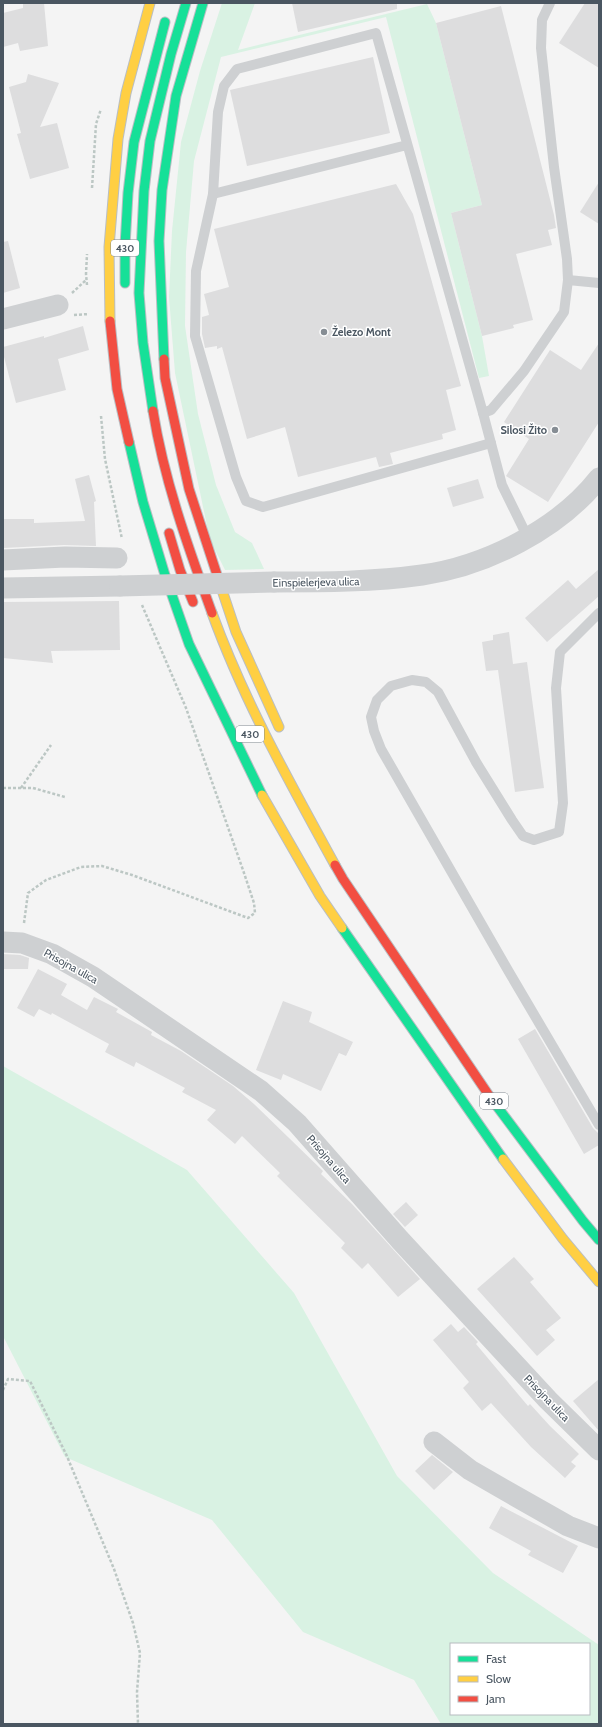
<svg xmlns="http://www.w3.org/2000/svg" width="602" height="1727" viewBox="0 0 602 1727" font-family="Cabin,sans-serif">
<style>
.green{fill:#d9f2e3;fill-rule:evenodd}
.building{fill:#ddddde}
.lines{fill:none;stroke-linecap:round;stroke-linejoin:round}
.fast-casing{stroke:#b9bec3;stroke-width:11}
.slow-casing{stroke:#b9bec3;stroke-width:11}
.jam-casing{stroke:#b9bec3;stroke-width:11}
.path{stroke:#bcc7c4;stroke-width:2.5;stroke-dasharray:3 2;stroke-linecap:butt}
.lane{stroke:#ced0d2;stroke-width:10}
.street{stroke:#ced0d2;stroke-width:21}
.fast{stroke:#16e098;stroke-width:9}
.slow{stroke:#ffcf43;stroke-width:9}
.jam{stroke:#f24e42;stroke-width:9}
.street-bridge{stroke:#ced0d2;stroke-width:21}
.poi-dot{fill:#868d94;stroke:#fff;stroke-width:1.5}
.labels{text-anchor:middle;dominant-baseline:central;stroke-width:3;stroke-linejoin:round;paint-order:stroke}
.shield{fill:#fff;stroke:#808990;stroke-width:1}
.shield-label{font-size:10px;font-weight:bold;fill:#4a5661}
.poi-label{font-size:11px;font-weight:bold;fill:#4a5661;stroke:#fff;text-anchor:start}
.street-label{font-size:11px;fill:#4a5661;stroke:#fff}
</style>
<rect width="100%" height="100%" fill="#f4f4f4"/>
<!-- green -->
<g class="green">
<polygon points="222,3 255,3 238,50 427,4 436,23 482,205 451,213 482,336 489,376 479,378 386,17 221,57 194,161 186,252 185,326 198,414 216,485 235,532 252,543 264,569 225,570 210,540 175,373 169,297 172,231 181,142 200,71"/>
<path d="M3,1066L187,1170L294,1293L397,1476L493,1573L599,1645V1724H441L414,1680L303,1632L212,1520L65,1457L4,1338ZM451,1644H589V1714H451Z"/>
</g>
<!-- building -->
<g class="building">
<polygon points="23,3 44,3 48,46 20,51 18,43 3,47 3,13 23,8"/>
<polygon points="292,3 397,3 397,9 298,32"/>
<polygon points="585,3 599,3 599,68 559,43"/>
<polygon points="501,6 554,215 556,228 548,230 552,245 516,254 533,320 513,325 514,328 482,336 451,213 482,205 436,23"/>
<polygon points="373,57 390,133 247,166 230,90"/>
<polygon points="28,74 59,83 40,127 57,123 69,168 30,179 17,134 21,133 9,87 26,82"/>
<polygon points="599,182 599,224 580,212"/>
<polygon points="396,184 413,214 461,386 446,390 456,430 442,434 443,439 390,453 393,464 379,467 376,457 298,477 285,427 247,439 222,347 217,349 217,346 205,348 202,334 202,317 209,315 204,294 229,287 214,229"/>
<polygon points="8,241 20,288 3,293 3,242"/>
<polygon points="83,326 89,350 58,359 66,390 16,403 3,353 3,347 44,336 44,338"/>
<polygon points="599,343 599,422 548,502 506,476 529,439 504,422 550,350 581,370"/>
<polygon points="89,475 96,501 94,502 96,546 64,545 3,548 3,519 34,519 34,523 85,521 75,479"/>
<polygon points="478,479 484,498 453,507 447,488"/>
<polygon points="599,569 599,596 547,642 525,618 568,580 576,589"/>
<polygon points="119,601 120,650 51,651 53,663 3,658 3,602"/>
<polygon points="509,632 513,664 527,662 544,788 515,792 498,670 486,671 482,642 493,640 493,635"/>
<polygon points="3,954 20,955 29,958 28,969 3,969"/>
<polygon points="38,969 67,984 61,995 87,1010 94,997 118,1009 116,1012 152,1032 151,1035 181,1051 233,1086 254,1104 323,1171 321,1174 352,1204 420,1279 398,1297 368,1263 362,1269 341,1248 345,1243 277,1176 280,1173 242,1136 235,1144 207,1120 216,1110 182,1092 185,1088 136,1062 134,1067 105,1052 109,1044 52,1013 51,1015 39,1009 34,1017 17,1008"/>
<polygon points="283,1001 312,1012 309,1022 353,1042 346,1056 339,1053 321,1091 283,1074 281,1080 256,1070"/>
<polygon points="535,1029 593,1128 599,1134 599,1145 584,1154 518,1039"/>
<polygon points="406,1202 418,1215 405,1227 393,1214"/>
<polygon points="514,1257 534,1279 530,1282 561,1318 546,1330 555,1340 537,1356 477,1289"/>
<polygon points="451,1324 458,1332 464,1327 478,1342 476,1344 528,1406 530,1404 550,1426 579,1454 571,1462 576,1466 565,1478 531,1447 491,1403 482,1411 463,1388 469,1382 433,1340"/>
<polygon points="599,1379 599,1431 573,1401"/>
<polygon points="432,1455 453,1472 434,1490 415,1471"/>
<polygon points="501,1506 578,1546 563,1573 528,1555 531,1551 489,1528"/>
</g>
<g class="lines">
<defs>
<g id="fast">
<polyline points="125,283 125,246 128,193 134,142 165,22"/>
<polyline points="164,359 159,241 162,190 176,96 203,3"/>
<polyline points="153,411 143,343 139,293 144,191 150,141 171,54 186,3"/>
<polyline points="129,442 143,502 165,575 189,644 262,795"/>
<polyline points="342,928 503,1159"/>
<polyline points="490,1097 583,1221 599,1240"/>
</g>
<g id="slow">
<polyline points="110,321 109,247 118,139 126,93 150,3"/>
<polyline points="221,587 236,632 279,727"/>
<path d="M212,613C244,701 290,783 335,865"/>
<polyline points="262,795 320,896 342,928"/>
<polyline points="503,1159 563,1239 599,1282"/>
</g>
<g id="jam">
<polyline points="110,321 117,389 129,442"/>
<polyline points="164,359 165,378 189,489 221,587"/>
<path d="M153,411C164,480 188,547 212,613"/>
<polyline points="169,533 180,570 193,602"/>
<polyline points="335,865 343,879 490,1097"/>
</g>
</defs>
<!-- fast casing -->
<use href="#fast" class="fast-casing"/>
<!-- slow casing -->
<use href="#slow" class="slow-casing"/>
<!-- jam casing -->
<use href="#jam" class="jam-casing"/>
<!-- path -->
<g class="path">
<polyline points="92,188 96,124 101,109"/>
<polyline points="87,285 86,274 87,254"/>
<polyline points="72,293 86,280"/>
<polyline points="74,315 89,314"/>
<polyline points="101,416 105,459 122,539"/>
<polyline points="3,788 33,788 65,797"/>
<polyline points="21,788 51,745"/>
<polyline points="24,923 28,893 46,880 81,867 102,866 132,875 248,918 255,913 254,903 243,870 186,708 142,605"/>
<polyline points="3,1390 8,1379 30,1381 66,1454 114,1569 133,1623 140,1653 137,1692 138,1724"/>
</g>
<!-- lane -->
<g class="lane">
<polyline points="407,145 213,194 218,112 224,86 237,69 376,33 483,413 502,485 528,538"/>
<polyline points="213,194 196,271 195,336 236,477 246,501 263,507 491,443"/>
<polyline points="568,280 599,283"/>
<polyline points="483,413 491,410 524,371 564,312 568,280 567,259 554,167 541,48 542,20 550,3"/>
<polyline points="599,613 560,652 556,688 563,803 559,832 534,840 523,836 512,820 476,762 438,692 426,682 412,680 391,686 377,700 371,717 374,731 381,749 509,972 599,1125"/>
</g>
<!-- street -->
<g class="street">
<polyline points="3,319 58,305"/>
<polyline points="3,560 65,557 117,558"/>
<path d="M274,582C323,582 373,582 422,575C486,566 559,529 599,478"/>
<polyline points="3,588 120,586"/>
<polyline points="3,942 22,943 52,954 93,977 261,1091 297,1123 400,1240 548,1400 599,1450"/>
<polyline points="434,1442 470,1470 503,1489 568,1526 599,1538"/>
</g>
<!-- fast -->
<use href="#fast" class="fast"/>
<!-- slow -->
<use href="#slow" class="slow"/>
<!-- jam -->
<use href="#jam" class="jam"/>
<!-- street-bridge -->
<polyline class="street-bridge" points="120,586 274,582"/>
</g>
<!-- markers -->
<g class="poi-dot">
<circle cx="324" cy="332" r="4"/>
<circle cx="555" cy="430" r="4"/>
</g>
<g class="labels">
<!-- shield labels -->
<g class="shield">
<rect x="111" y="240" width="28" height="16" rx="3"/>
<rect x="236" y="726" width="28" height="16" rx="3"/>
<rect x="480" y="1093" width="28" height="16" rx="3"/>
</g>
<g class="shield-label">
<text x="125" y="248">430</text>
<text x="250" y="734">430</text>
<text x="494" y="1101">430</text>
</g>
<!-- poi labels -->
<g class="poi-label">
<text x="332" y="332">Železo Mont</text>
<text x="547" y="430" text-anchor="end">Silosi Žito</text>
</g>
<!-- street labels -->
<g class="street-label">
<text transform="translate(316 582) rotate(-1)">Einspielerjeva ulica</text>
<text transform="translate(71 966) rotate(29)">Prisojna ulica</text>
<text transform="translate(329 1159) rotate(49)">Prisojna ulica</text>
<text transform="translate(547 1398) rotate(46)">Prisojna ulica</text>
</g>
</g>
<!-- border -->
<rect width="602" height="1727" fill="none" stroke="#4a5661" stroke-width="8"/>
<!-- legend -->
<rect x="450" y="1643" width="140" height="72" fill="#ffffff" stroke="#b7bbc0"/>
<rect x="458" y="1656" width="20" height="6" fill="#16e098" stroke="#b7bbc0"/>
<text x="486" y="1663" font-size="12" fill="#4a5661">Fast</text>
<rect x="458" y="1676" width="20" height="6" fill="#ffcf43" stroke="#b7bbc0"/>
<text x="486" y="1683" font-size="12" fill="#4a5661">Slow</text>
<rect x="458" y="1696" width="20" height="6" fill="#f24e42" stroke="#b7bbc0"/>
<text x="486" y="1703" font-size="12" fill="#4a5661">Jam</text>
</svg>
